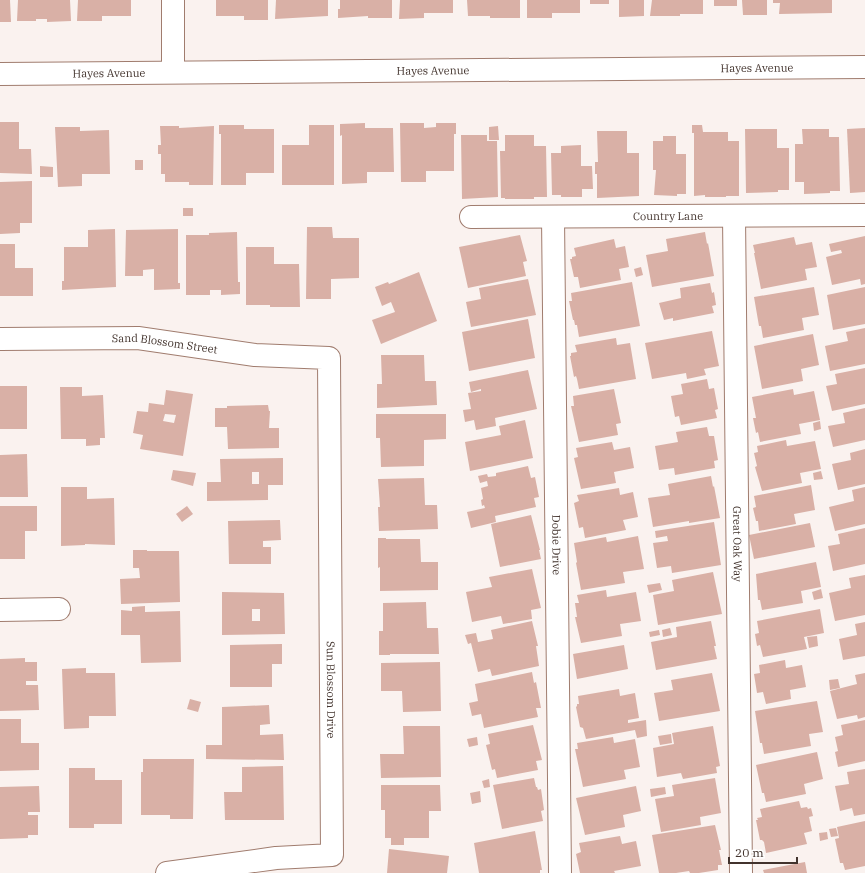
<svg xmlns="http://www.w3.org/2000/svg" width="865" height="873" viewBox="0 0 865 873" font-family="'IBM Plex Serif',serif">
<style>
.building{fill:#d9b0a6;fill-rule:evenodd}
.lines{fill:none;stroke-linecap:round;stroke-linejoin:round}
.minor-casing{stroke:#a07c6e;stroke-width:24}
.minor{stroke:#fff;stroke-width:22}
.labels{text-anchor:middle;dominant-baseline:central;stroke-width:3;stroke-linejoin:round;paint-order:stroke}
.street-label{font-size:11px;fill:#42332d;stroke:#fff}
</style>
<rect width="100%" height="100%" fill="#faf2ef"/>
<!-- building -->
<g class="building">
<polygon points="0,0 10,0 11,22 0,22"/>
<polygon points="18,0 70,0 71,21 47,22 47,19 36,19 36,21 17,21"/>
<polygon points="78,0 131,0 131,16 102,16 102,21 77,21"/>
<polygon points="216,0 268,0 268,20 244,20 244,16 216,16"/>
<polygon points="276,0 328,0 328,16 275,19"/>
<polygon points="340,0 392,0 392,18 368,18 368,16 338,18 338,9 340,9"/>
<polygon points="400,0 453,0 453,13 424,13 424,18 399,19"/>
<polygon points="467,0 520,0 520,18 490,18 490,16 468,16"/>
<polygon points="527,0 580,0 580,13 552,13 552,18 527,18"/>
<rect x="590" y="0" width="19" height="4"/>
<polygon points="619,0 644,0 644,16 619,17"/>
<polygon points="652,0 703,0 703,14 680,14 680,16 650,16"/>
<rect x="714" y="0" width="23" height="6"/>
<polygon points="742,0 767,0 767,15 743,15"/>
<polygon points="773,0 832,0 832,13 779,14 780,3 773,3"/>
<polygon points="0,122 19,122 19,149 31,149 32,174 0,173"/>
<polygon points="365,123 365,128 393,128 394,172 367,172 367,183 342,184 342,135 340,136 340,124"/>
<polygon points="400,123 424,123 424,128 436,127 436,123 456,123 456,134 454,134 454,171 426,171 426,182 401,182"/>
<polygon points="219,125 244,125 244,129 274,129 274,173 246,173 246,185 221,185 221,134 219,134"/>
<polygon points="309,125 334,125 334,185 282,185 282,145 309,145"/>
<polygon points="692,125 702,125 703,132 728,132 728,141 739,141 739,196 726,196 726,197 705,197 705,195 694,196 694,133 692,133"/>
<polygon points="160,126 179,126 179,128 214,126 213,185 189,185 189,182 165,182 165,174 161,174 161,154 158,154 158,145 161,145"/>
<polygon points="498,126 499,140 489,140 489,127"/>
<polygon points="55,127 80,127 80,131 109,130 110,174 82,174 82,186 58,187"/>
<polygon points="865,128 865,192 850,193 847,129"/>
<polygon points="745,129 777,129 777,148 789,148 789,190 778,190 778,192 746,193"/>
<polygon points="802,129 829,129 829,137 839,137 840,191 830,191 830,193 804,194 804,182 795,182 795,144 803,144"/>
<polygon points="597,131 627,131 627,153 639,153 639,196 597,198 597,174 595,174 595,162 598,162"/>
<polygon points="461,135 487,135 487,141 497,141 498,197 462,199"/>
<polygon points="505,135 534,135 534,146 546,146 547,197 534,197 534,199 505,199 505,198 501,198 500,151 505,151"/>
<polygon points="663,136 676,136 676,154 686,154 686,194 677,194 677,196 654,195 656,170 653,170 653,141 663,141"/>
<polygon points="581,145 581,166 592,166 593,189 582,189 582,197 561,197 561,195 552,195 551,153 561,153 561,146"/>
<rect x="135" y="160" width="8" height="10"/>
<polygon points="40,166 53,167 53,177 40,177"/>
<polygon points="32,181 32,223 20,223 20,233 0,234 0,182"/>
<rect x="183" y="208" width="10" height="8"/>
<polygon points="307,227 332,227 333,238 359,238 359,278 331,279 331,299 306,299"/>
<polygon points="115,229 116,287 62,290 62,281 64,281 64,247 88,247 88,230"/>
<polygon points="178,229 178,283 180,283 180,289 154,290 154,269 143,270 143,276 125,276 126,230"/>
<polygon points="237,232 238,282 240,282 240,294 221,295 221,290 210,290 210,295 186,295 186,235 209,235 209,233"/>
<polygon points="705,232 707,244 708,243 714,276 652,287 646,255 668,251 666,239"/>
<polygon points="520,235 527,261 523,262 526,276 468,288 459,247"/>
<polygon points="865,236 865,284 861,285 860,279 832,285 826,257 842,253 841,250 831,252 829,244"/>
<polygon points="794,237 796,245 812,242 817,267 805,269 807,280 761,289 754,253 755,253 753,245"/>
<polygon points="614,239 616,248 625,246 629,267 619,269 621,280 580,288 578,277 574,277 570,259 572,259 572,257 576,256 574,248"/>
<polygon points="0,244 15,244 15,268 33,268 33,296 0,296"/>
<polygon points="246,247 274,247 274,264 299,264 300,307 270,307 270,305 246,305"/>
<polygon points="641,267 643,275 636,277 634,269"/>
<polygon points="419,272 437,321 381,344 372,320 395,312 391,302 382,306 375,287 388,282 389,284"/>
<polygon points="528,279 536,315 471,327 466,302 481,299 479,288"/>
<polygon points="632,282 640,326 579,337 577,325 575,325 574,320 573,320 569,301 572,301 571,293"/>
<polygon points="710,283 712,293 714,292 716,305 712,306 714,313 673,321 673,318 664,320 659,303 681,298 680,288"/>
<polygon points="814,287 819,315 802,318 804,330 763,338 761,326 759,326 754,297"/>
<polygon points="865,287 865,324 833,330 827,295"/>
<polygon points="528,319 535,358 469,371 462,332"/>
<polygon points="865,328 865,364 830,371 825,346 848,341 846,332"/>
<polygon points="712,331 719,366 704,369 706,375 687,379 686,373 652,379 645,343"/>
<polygon points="813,334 819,365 801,369 803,381 762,389 754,346"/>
<polygon points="616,338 617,345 630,343 636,379 579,389 577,379 576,376 574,377 570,356 571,356 571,353 577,352 575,345"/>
<polygon points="381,355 424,355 425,381 436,381 437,405 377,408 377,384 382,384"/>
<polygon points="865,368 865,404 832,411 826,386 837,384 835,374"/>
<polygon points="528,370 537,409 495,418 496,426 476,430 474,420 465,422 463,410 471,409 468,393 481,391 481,389 471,392 469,382"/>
<polygon points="707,379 709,389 714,388 718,409 715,410 717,418 681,425 679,416 675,417 671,396 683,394 681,384"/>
<rect x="0" y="386" width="27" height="43"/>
<polygon points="60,387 82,387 82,396 103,395 105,438 100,438 100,445 86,446 86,439 61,439"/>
<polygon points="614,389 621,423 616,424 618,435 579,442 571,406 574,406 573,396"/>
<polygon points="793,389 794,395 814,391 820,420 799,424 801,434 760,442 758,432 756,433 753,418 756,418 752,397"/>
<path d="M166,390L193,394L183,456L140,449L143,435L133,433L137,411L148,412L149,403L164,405ZM165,414L176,415L174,423L163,421Z"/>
<polygon points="268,405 269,411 270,411 269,428 279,428 279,448 228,449 227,427 215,427 215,408 227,408 227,406"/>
<polygon points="865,408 865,440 833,447 828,426 845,423 843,413"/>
<polygon points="376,414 446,414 446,439 424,440 424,466 381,467 380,438 376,438"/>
<polygon points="525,420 533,458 470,471 465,442 501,435 499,426"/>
<polygon points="820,421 821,429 814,431 813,423"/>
<polygon points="707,427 709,436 714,436 718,460 714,461 715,468 675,475 674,468 659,470 655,446 678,442 676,432"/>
<polygon points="786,440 787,446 815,441 821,469 800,473 802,483 762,491 755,467 757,466 754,453 758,452 757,446"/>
<polygon points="612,442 614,450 630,447 634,468 614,472 616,483 581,489 574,458 578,457 576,448"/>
<polygon points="865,449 865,484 838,490 832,464 851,460 850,453"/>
<polygon points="27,454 28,497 0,497 0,455"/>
<path d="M283,458V485H268V500L207,501V482H221L220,459ZM252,472H259V484H252Z"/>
<polygon points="528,466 531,478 535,477 539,497 534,498 536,507 495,516 496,522 471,528 467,512 485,508 484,505 482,506 481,500 483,499 481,488 488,486 487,481 480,483 478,476 487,474 488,477 496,476 496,473"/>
<polygon points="173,470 196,473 193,486 171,480"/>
<polygon points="821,471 823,479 814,480 813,473"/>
<polygon points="711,476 713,487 714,486 720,518 689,523 689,521 653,527 648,498 670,495 668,484"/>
<polygon points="424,478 425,505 437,505 438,529 379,531 378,507 380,507 378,479"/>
<polygon points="811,485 815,510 794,514 796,524 759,531 758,521 756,521 753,508 756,507 754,496"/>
<polygon points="61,487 87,487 87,499 114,498 115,545 85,544 85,545 61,546"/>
<polygon points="865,487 865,524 835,531 829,507 854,501 852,490"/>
<polygon points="619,488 620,495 633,492 638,517 623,520 626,530 585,538 583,527 579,528 574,503 579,501 577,495"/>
<polygon points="0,506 37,506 37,531 25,531 25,559 0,559"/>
<polygon points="187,506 193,514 182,522 176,514"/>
<polygon points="531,515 540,550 539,550 541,559 500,567 491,524"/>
<polygon points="280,520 281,540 263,541 263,547 271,547 271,564 229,564 228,521"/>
<polygon points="714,522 721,565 672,573 671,566 657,568 653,543 668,541 667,536 656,538 655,531"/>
<polygon points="810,523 815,547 754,559 749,535"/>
<polygon points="865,528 865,564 833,571 828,546 840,544 838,534"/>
<polygon points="638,536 644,569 623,572 625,583 581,590 576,563 577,562 574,543 606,537 607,542"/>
<polygon points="378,538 386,538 386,539 420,539 421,562 438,562 438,590 380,591 380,567 378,568"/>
<polygon points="133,550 147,550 147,551 179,551 180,602 121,604 120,579 140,578 139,568 133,568"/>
<polygon points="816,562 821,587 801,591 803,603 762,610 760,600 758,600 756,574"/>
<polygon points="532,569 541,608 531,610 532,619 503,624 501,616 472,622 466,592 492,587 489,577"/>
<polygon points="713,572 722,614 658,625 653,595 674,591 672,580"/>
<polygon points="865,575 865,615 835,621 829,593 851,588 849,578"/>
<polygon points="660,583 662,590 649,593 647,585"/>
<polygon points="821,589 823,598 814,600 812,592"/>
<polygon points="606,590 607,597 636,592 641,621 620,624 622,636 581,643 575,617 577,617 575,603 579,603 577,595"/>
<path d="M222,592L284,593L285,634L222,635ZM252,609H260V621H252Z"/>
<polygon points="426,602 427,628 438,628 439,654 390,654 390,655 379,655 379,631 383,631 383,603"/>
<polygon points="145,606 145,612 180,611 181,662 141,663 140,635 121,635 121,610 132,611 132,607"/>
<polygon points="820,609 824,633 804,637 807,649 763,657 760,645 757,646 755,634 759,633 757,621"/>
<polygon points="532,621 538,646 536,646 539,666 492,676 490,669 478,672 471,643 468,644 465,635 476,633 478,642 493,639 491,630"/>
<polygon points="711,621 716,646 714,646 717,659 656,670 651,642 677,637 676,627"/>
<polygon points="865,622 865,656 843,660 839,639 857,635 855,624"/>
<polygon points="670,628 672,635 663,637 662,630"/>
<polygon points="659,630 660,635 650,637 649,632"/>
<polygon points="817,636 818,646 809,648 807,637"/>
<polygon points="282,644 282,664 272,664 272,687 230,687 230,645"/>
<polygon points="624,645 628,669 577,679 573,654"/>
<polygon points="25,658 25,662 37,662 37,681 26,681 26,685 38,685 39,710 0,711 0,659"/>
<polygon points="785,660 786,668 802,665 806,687 790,690 791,699 766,704 763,692 757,693 754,674 760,673 759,665"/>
<polygon points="440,662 441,711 403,712 402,691 381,691 381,663"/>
<polygon points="86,668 86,673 115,673 116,716 89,716 89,728 64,729 62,669"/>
<polygon points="532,672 534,683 536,682 541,708 536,708 538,717 484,728 481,714 472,716 469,703 478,701 475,684"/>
<polygon points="712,673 720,711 659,721 654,693 673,690 671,680"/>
<polygon points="865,673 865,717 858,719 857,715 837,719 830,691 857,684 855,675"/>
<polygon points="838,679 840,688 830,690 829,680"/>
<polygon points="619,689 620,696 635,693 639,718 628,720 628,723 646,720 647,736 637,738 635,730 586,739 583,728 580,727 576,707 577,706 577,704 579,704 578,696"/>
<polygon points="190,699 201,702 198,712 187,709"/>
<polygon points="817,701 823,732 809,734 811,746 764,754 762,743 760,743 755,711"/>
<polygon points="269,705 270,724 260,725 260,735 283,734 284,760 206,759 206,745 222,745 222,707"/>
<polygon points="0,719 21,719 21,743 39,743 39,770 0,771"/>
<polygon points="865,720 865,761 838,767 835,752 838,751 835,737 843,735 841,725"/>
<polygon points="533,725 542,760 536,761 538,770 497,778 495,769 492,770 486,745 490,744 488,734"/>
<polygon points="403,726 440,726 441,777 381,778 380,754 404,754"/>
<polygon points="713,726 720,766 716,767 717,773 683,779 681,773 657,777 653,748 674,744 672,733"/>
<polygon points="671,734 672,743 660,745 658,736"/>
<polygon points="477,737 478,745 469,747 467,739"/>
<polygon points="613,737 614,743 635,739 640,767 624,770 626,779 583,787 575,749 578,749 577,743"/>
<polygon points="817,752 823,779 804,784 806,794 766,802 764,793 762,793 756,765"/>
<polygon points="143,759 194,759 193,819 170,819 170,815 141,815 141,772 143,772"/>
<polygon points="283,766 284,820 225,820 224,792 242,792 242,767"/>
<polygon points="69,768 95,768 95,780 122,780 122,824 94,824 94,828 69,828"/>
<polygon points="865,769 865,814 854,816 852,808 840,811 835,786 849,784 847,772"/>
<polygon points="534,778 536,787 537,787 538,790 541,789 544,810 541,811 543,821 502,829 493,785"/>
<polygon points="715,778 721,813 700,817 701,825 661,832 655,799 674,796 672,785"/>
<polygon points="489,779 490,787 484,788 482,781"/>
<polygon points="381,785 440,785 441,811 429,811 429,838 404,838 404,845 391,845 391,838 385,838 385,810 381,810"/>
<polygon points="39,786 40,812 28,812 28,815 38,815 38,835 28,835 28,838 0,839 0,787"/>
<polygon points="636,786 641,811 623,815 625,827 585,835 576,798"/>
<polygon points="665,787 666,794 651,797 650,789"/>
<polygon points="480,791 481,802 472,804 470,793"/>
<polygon points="799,801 801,808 807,807 808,809 811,808 813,816 809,817 812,831 804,833 807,844 766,853 764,842 762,840 760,840 756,820 758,820 757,818 762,817 760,809"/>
<polygon points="865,821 865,866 845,870 843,863 840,863 835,839 839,838 837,827"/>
<polygon points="715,825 721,850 719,850 722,865 718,865 718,870 699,873 690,873 689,871 676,873 659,873 652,835"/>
<polygon points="836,828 838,836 831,837 829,829"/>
<polygon points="535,831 542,870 540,870 540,873 479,873 474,843"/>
<polygon points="827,832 828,839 820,841 819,833"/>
<polygon points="620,836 622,844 636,841 641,866 614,871 615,873 580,873 576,854 581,852 579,843"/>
<polygon points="389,849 449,856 447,873 387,873"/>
<polygon points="805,862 807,873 764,873 763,870"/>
</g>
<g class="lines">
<defs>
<g id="minor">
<polyline points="173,0 173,72"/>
<path id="s1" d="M0,74L865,67"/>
<path id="s2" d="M734,216L741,873"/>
<path id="s3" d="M471,217L865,215"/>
<path id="s4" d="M553,217L560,873"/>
<path id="s5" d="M0,339L138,338L255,355L329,358L332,855L276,858L167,873"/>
<polyline points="0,610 59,609"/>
</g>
</defs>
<!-- minor casing -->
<use href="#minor" class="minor-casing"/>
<!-- minor -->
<use href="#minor" class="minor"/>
</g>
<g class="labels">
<!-- street labels -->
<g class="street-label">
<text stroke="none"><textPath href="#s1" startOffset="757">Hayes Avenue</textPath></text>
<text stroke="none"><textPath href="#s1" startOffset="433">Hayes Avenue</textPath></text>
<text stroke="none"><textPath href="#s1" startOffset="109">Hayes Avenue</textPath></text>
<text stroke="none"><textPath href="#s3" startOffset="197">Country Lane</textPath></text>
<text stroke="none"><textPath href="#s5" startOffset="165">Sand Blossom Street</textPath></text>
<text stroke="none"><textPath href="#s2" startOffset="328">Great Oak Way</textPath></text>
<text stroke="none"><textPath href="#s4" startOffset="328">Dobie Drive</textPath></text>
<text stroke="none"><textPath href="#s5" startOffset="662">Sun Blossom Drive</textPath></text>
</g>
</g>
<!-- scale -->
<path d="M729 857v6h68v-6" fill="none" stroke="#42332d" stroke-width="2"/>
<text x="735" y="857" font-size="12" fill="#42332d" stroke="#ffffff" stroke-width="3" paint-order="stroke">20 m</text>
</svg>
